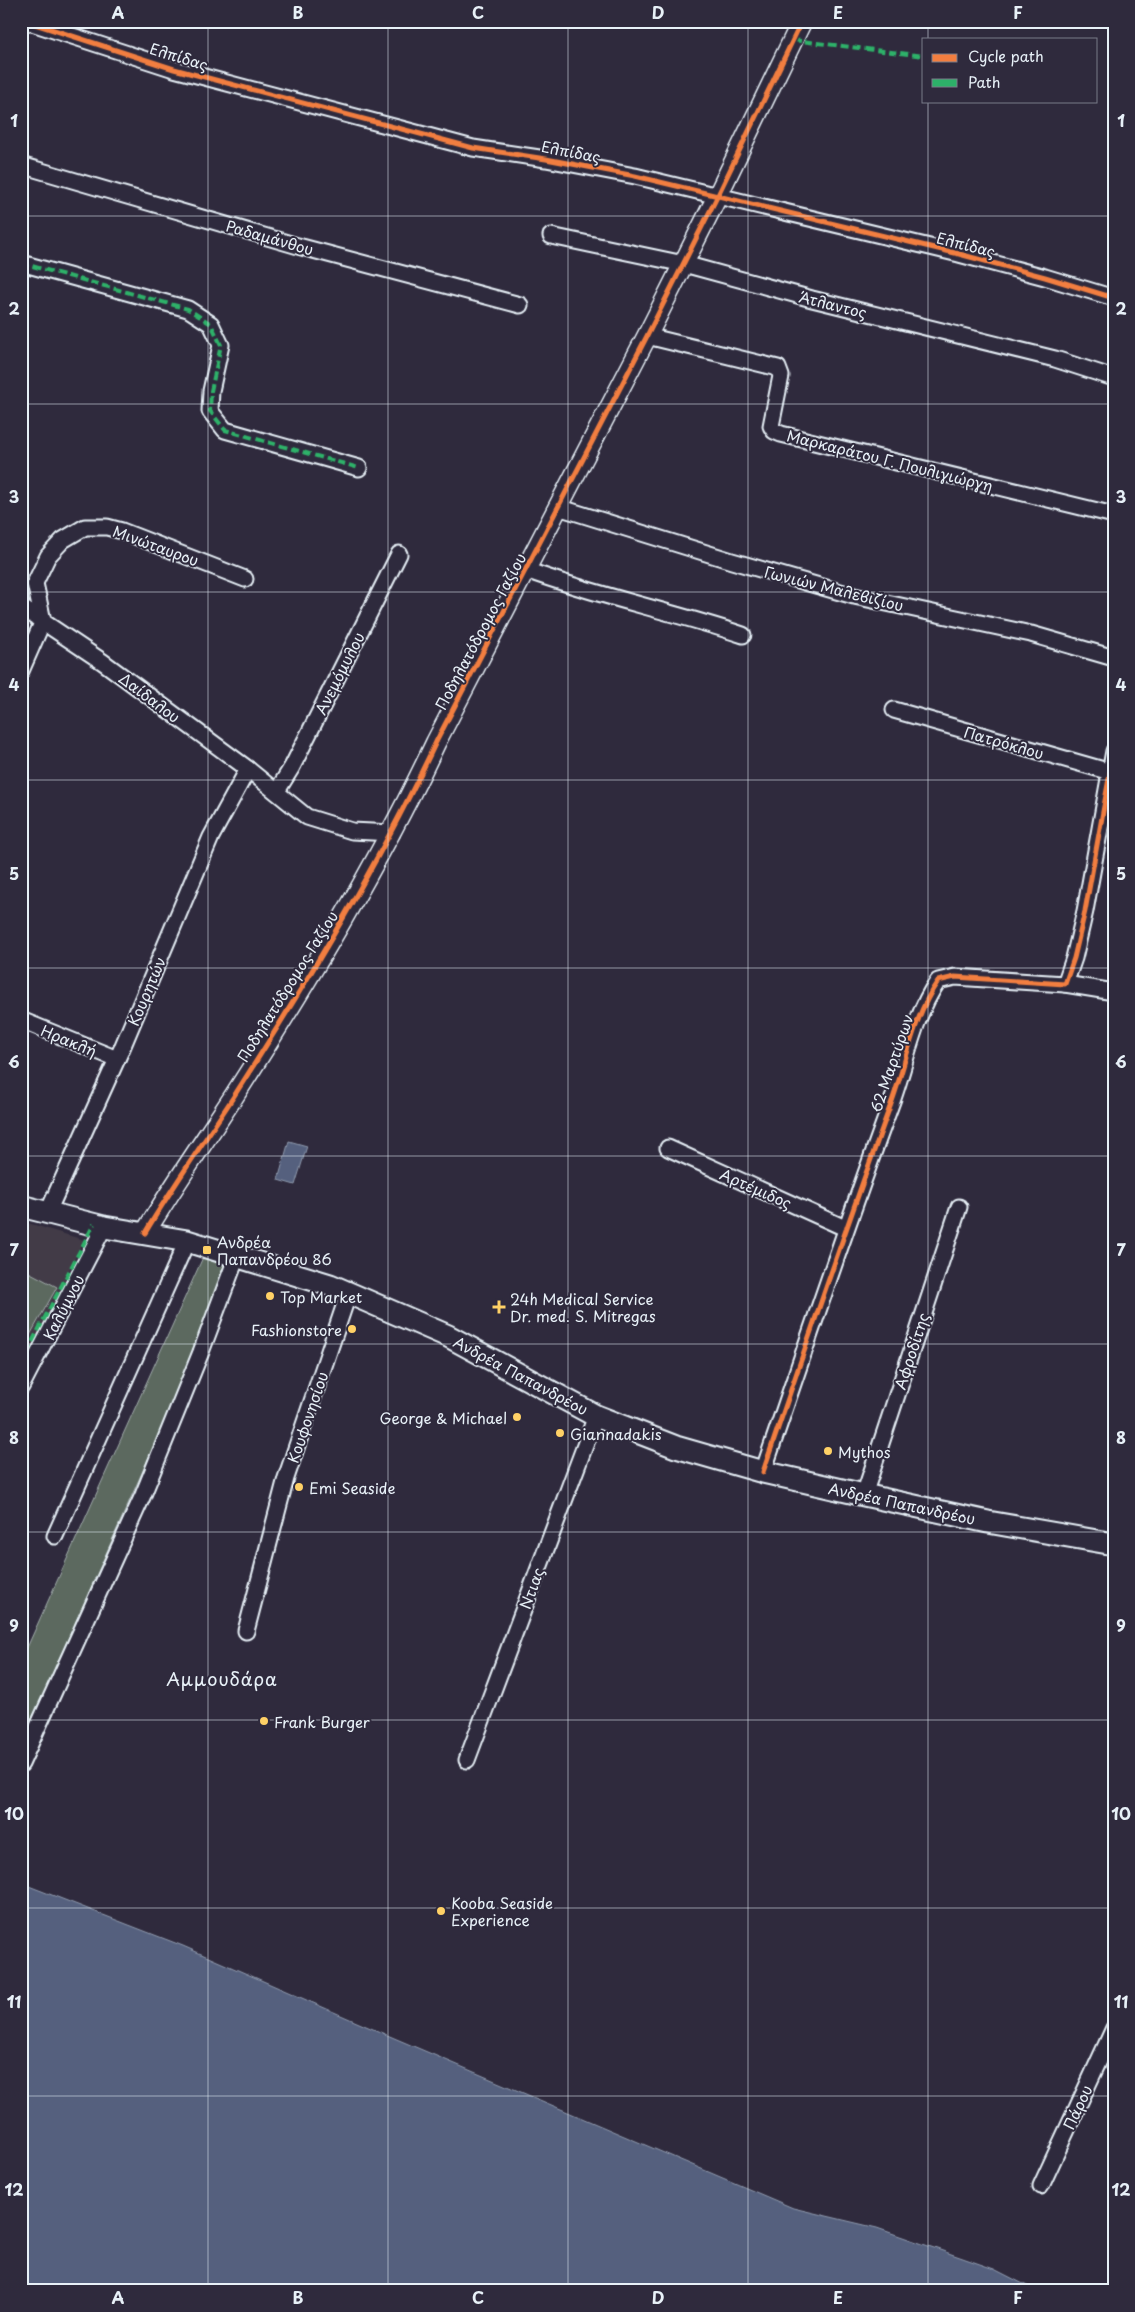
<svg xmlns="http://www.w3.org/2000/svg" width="1135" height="2312" viewBox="0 0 1135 2312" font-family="'Playpen Sans',sans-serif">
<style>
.built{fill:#423b47}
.green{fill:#5c695f;stroke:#a2adac}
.water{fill:#55617e;stroke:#909baf}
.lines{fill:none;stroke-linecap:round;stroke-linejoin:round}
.minor-casing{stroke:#e8f1f8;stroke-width:19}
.tertiary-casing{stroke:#e8f1f8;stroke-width:22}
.secondary-casing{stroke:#e8f1f8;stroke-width:25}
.minor{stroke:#2f2a3d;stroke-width:15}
.tertiary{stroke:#2f2a3d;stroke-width:19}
.secondary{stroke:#2f2a3d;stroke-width:21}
.quiet{stroke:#2db169;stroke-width:4;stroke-dasharray:8 4;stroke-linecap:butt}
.cycleway-casing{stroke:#2f2a3d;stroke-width:8}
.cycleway{stroke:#f27e40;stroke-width:5}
.grid{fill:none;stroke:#e8f1f8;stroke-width:1;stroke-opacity:0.55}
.poi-dot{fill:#ffd166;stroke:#2f2a3d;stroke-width:2}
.labels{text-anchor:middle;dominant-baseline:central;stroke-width:4;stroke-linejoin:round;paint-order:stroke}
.street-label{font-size:15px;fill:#e8f1f8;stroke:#2f2a3d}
.poi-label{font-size:15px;fill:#e8f1f8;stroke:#2f2a3d;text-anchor:start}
.quarter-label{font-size:18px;letter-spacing:1px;fill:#e8f1f8;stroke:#2f2a3d}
.neatline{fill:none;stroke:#e8f1f8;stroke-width:2}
.grid-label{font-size:16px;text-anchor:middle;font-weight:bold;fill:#e8f1f8}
</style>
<rect width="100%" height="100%" fill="#2f2a3d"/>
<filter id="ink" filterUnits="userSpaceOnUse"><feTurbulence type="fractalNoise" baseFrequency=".02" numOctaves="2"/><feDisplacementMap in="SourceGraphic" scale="10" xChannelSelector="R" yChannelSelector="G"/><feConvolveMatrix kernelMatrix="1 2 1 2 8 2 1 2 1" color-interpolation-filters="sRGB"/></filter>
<g filter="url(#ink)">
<!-- built -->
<polygon class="built" points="21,1221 84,1240 21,1370"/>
<!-- green -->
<g class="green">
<polygon points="204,1255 230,1261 176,1396 21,1745 21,1661"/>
<polygon points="21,1268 57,1287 21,1351"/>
</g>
<!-- water -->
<g class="water">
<polygon points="289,1141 307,1146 295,1185 278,1180"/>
<polygon points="21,1883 183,1946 359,2023 793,2208 877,2228 994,2269 1037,2291 21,2291"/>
</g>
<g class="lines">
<defs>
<g id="minor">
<polyline points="26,21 174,69 428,136 473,148 546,159 635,176 959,254 1045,277 1114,298"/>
<polyline points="21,165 298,246 520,305"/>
<polyline points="551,236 684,264 812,299 1055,359 1114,378"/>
<polyline points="21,263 188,309 211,324 221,345 211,391 210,411 225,430 359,468"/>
<polyline points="647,336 778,368 781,376 771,426 774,431 781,434 1114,515"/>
<polyline points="558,507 732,561 854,596 1031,634 1114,658"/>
<path d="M526,570C597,596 671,611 743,635"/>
<polyline points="21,607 103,662 248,769 307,817 352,831 392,833"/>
<polyline points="21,671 43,621 35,583 48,556 63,540 85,527 107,527 122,531 245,579"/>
<polyline points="894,710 1114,773"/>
<polyline points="277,791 292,767 399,554"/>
<polyline points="1065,984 1114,992"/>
<polyline points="21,1020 117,1059"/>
<polyline points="668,1148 845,1228"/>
<polyline points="47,1214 122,1048 211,837 248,769"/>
<polyline points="21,1387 104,1227"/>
<path d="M763,1472C805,1349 846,1226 891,1104C906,1064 913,1017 938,981L955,977L1065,984L1074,958L1085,911L1114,751"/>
<polyline points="864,1495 959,1207"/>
<polyline points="55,1536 187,1241"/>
<polyline points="246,1631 286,1478 349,1292"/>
<polyline points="467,1760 596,1416"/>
<polyline points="21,1764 143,1495 201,1352 237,1256"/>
<polyline points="1041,2186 1114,2028"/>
</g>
<path id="tertiary" d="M145,1233C173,1186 204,1142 234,1096C307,982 378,865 436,742L647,336L717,197L802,21"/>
<polyline id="secondary" points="21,1206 104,1227 187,1241 330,1285 448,1336 596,1416 676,1447 763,1472 864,1495 988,1522 1114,1544"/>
</defs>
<!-- minor casing -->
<use href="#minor" class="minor-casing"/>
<!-- tertiary casing -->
<use href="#tertiary" class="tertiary-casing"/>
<!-- secondary casing -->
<use href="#secondary" class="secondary-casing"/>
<!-- minor -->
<use href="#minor" class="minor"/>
<!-- tertiary -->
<use href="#tertiary" class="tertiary"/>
<!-- secondary -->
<use href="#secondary" class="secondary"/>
<!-- quiet -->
<g class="quiet">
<polyline points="793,40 924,56"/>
<polyline points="21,263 188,309 211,324 221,345 211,391 210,411 225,430 359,468"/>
<polyline points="21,1363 94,1224"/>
</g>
<defs>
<g id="cycleway">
<polyline points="26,21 174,69 428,136 473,148 546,159 635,176 959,254 1045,277 1114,298"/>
<path d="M145,1233C173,1186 204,1142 234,1096C307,982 378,865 436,742L647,336L717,197L802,21"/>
<path d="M763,1472C805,1349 846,1226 891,1104C906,1064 913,1017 938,981L955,977L1065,984L1074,958L1085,911L1114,751"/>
</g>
</defs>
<!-- cycleway casing -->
<use href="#cycleway" class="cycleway-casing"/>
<!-- cycleway -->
<use href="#cycleway" class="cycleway"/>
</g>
</g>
<!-- grid -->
<path class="grid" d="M208,21V2291M388,21V2291M568,21V2291M748,21V2291M928,21V39M928,101V2291M21,216H1114M21,404H1114M21,592H1114M21,780H1114M21,968H1114M21,1156H1114M21,1344H1114M21,1532H1114M21,1720H1114M21,1908H1114M21,2096H1114"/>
<!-- markers -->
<g class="poi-dot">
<rect x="202" y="1245" width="10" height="10" rx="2.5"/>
<circle cx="270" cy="1296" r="5"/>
<path d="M496.5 1299.5h5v5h5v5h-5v5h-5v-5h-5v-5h5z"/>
<circle cx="352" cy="1329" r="5"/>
<circle cx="517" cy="1417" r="5"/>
<circle cx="560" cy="1433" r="5"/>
<circle cx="828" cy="1451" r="5"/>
<circle cx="299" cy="1487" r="5"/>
<circle cx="264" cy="1721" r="5"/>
<circle cx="441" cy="1911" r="5"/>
</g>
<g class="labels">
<!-- street labels -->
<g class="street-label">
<text transform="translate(179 56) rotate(17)">Ελπίδας</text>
<text transform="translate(571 151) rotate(11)">Ελπίδας</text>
<text transform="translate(270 237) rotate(16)">Ραδαμάνθου</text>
<text transform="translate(966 244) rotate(14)">Ελπίδας</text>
<text transform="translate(833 304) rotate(14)">Άτλαντος</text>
<text transform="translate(890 460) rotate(14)">Μαρκαράτου Γ. Πουλιγιώργη</text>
<text transform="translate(156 545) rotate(20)">Μινώταυρου</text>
<text transform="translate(834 588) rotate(14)">Γωνιών Μαλεβιζίου</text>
<text transform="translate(480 631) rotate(-62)">Ποδηλατόδρομος Γαζίου</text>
<text transform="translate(339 673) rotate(-63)">Ανεμόμυλου</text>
<text transform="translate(150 697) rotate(37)">Δαίδαλου</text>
<text transform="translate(1004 742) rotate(16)">Πατρόκλου</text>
<text transform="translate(287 986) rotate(-58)">Ποδηλατόδρομος Γαζίου</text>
<text transform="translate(146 991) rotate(-67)">Κουρητών</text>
<text transform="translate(69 1040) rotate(22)">Ηρακλή</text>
<text transform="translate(891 1063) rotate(-71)">62 Μαρτύρων</text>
<text transform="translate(756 1188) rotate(24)">Αρτέμιδος</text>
<text transform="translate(63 1307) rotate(-63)">Καλύμνου</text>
<text transform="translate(911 1351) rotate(-72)">Αφροδίτης</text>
<text transform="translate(521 1375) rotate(28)">Ανδρέα Παπανδρέου</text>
<text transform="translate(307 1417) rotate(-71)">Κουφονησίου</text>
<text transform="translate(902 1503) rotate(12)">Ανδρέα Παπανδρέου</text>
<text transform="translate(531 1588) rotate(-70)">Ντιας</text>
<text transform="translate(1077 2107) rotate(-65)">Πάρου</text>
</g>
<!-- poi labels -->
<g class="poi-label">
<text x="217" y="1241">Ανδρέα<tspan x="217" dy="17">Παπανδρέου 86</tspan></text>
<text x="280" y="1296">Top Market</text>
<text x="510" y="1298">24h Medical Service<tspan x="510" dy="17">Dr. med. S. Mitregas</tspan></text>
<text x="342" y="1329" text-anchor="end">Fashionstore</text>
<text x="507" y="1417" text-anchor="end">George &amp; Michael</text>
<text x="570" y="1433">Giannadakis</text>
<text x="838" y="1451">Mythos</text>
<text x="309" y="1487">Emi Seaside</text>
<text x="274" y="1721">Frank Burger</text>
<text x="451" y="1902">Kooba Seaside<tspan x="451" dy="17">Experience</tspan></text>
</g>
<!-- quarter labels -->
<g class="quarter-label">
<text x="222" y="1678">Αμμουδάρα</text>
</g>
</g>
<!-- margin -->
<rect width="1135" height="2312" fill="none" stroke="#2f2a3d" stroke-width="55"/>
<!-- legend -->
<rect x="922" y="38" width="175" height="65" fill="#2f2a3d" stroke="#797a88"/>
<rect x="932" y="54" width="25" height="8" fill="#f27e40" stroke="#797a88"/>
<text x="968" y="62" font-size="15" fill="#e8f1f8">Cycle path</text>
<rect x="932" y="79" width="25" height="8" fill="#2db169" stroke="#797a88"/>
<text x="968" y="88" font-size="15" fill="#e8f1f8">Path</text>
<rect x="28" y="28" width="1080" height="2256" class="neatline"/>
<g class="grid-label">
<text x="118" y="19">A</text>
<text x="298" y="19">B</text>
<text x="478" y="19">C</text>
<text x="658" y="19">D</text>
<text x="838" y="19">E</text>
<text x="1018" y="19">F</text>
<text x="14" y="127">1</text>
<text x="1121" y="127">1</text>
<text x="14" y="315">2</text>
<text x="1121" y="315">2</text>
<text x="14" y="503">3</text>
<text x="1121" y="503">3</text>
<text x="14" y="691">4</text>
<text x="1121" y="691">4</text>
<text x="14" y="880">5</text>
<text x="1121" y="880">5</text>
<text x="14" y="1068">6</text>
<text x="1121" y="1068">6</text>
<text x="14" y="1256">7</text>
<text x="1121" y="1256">7</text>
<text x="14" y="1444">8</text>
<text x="1121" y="1444">8</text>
<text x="14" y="1632">9</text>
<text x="1121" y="1632">9</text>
<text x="14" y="1820">10</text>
<text x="1121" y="1820">10</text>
<text x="14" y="2008">11</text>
<text x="1121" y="2008">11</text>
<text x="14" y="2196">12</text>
<text x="1121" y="2196">12</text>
<text x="118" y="2304">A</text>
<text x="298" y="2304">B</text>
<text x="478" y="2304">C</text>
<text x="658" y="2304">D</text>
<text x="838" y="2304">E</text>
<text x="1018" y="2304">F</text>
</g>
</svg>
